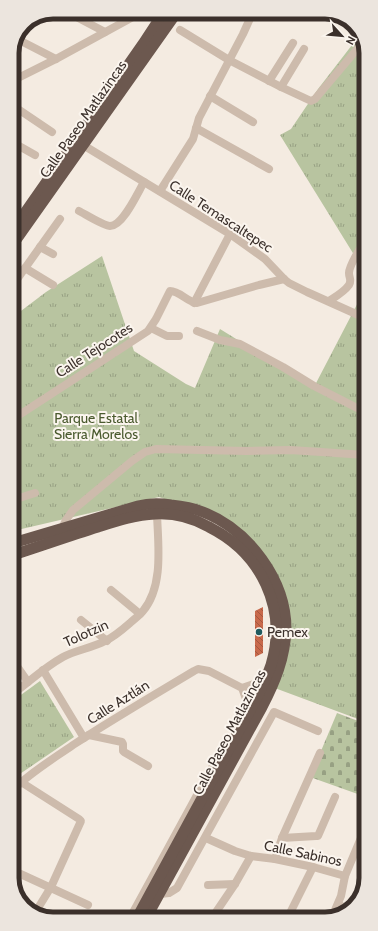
<svg xmlns="http://www.w3.org/2000/svg" width="378" height="931" viewBox="0 0 378 931" font-family="Cabin,sans-serif">
<style>
.grass{fill:url(#grass-tufts)}
.cemetery{fill:url(#cemetery-stones)}
.building{fill:url(#building-back-hatch)}
.lines{fill:none;stroke-linecap:round;stroke-linejoin:round}
.minor{stroke:#cdbbac;stroke-width:8}
.trunk{stroke:#6c584f;stroke-width:11}
.poi-dot{fill:#1f5a5e;stroke:#fbf5ee;stroke-width:1.5}
.labels{text-anchor:middle;dominant-baseline:central;stroke-width:4;stroke-linejoin:round;paint-order:stroke}
.street-label{font-size:14px;fill:#3b302b;stroke:#fbf5ee}
.park-label{font-size:14px;fill:#4a5a2e;stroke:#fbf5ee}
.poi-label{font-size:14px;fill:#3b302b;stroke:#fbf5ee;text-anchor:start}
.rim{fill:none;stroke:#3b302b;stroke-width:5}
</style>
<defs>
<pattern id="grass-tufts" width="24" height="20" patternUnits="userSpaceOnUse"><rect width="24" height="20" fill="#b8c4a0"/><path d="M3 7l-1-3M5 7V3M7 7l1-3M15 17l-1-3M17 17v-4M19 17l1-3" fill="none" stroke="#97a083"/></pattern>
<pattern id="cemetery-stones" width="16" height="16" patternUnits="userSpaceOnUse"><rect width="16" height="16" fill="#b8c4a0"/><path d="M2 7V4a2 2 0 0 1 4 0v3zM10 15v-3a2 2 0 0 1 4 0v3z" fill="#97a083"/></pattern>
<pattern id="building-back-hatch" width="6" height="6" patternUnits="userSpaceOnUse"><rect width="6" height="6" fill="#c8694b"/><path d="M-1 5l2 2M0 0l6 6M5-1l2 2" fill="none" stroke="#a4573f"/></pattern>
</defs>
<rect width="100%" height="100%" fill="#f4ebe1"/>
<!-- grass -->
<g class="grass">
<polygon points="359,34 364,40 364,271 280,135 291,129 318,89 352,45"/>
<polygon points="102,256 134,351 186,384 195,388 220,329 314,387 365,289 366,722 264,684 274,656 272,587 218,518 159,497 13,531 13,317 46,292"/>
<polygon points="40,681 74,737 14,778 14,700"/>
</g>
<!-- cemetery -->
<polygon class="cemetery" points="337,713 366,724 366,797 310,777"/>
<!-- building -->
<polygon class="building" points="263,607 263,653 255,657 255,611"/>
<g class="lines">
<!-- minor -->
<g class="minor">
<polyline points="67,12 105,32"/>
<polyline points="180,30 229,60 281,87 311,101 315,99 364,41"/>
<polyline points="17,39 56,59"/>
<polyline points="12,81 56,59 142,12"/>
<polyline points="269,81 293,43"/>
<polyline points="281,87 304,49"/>
<polyline points="210,96 253,122"/>
<polyline points="12,105 52,132"/>
<polyline points="196,128 269,169"/>
<polyline points="12,142 35,155"/>
<polyline points="83,145 230,234 265,259 284,279 289,283 307,292 365,318"/>
<polyline points="160,191 193,139 199,118 243,34 253,12"/>
<path d="M79,211C85,214 104,226 110,226C123,226 138,192 144,182"/>
<polyline points="40,247 53,254"/>
<polyline points="25,268 53,285"/>
<polyline points="13,285 60,219"/>
<path d="M329,301C335,297 344,292 349,285C352,280 349,278 349,273C349,265 360,249 364,242"/>
<polyline points="194,303 230,234"/>
<polyline points="13,314 14,315"/>
<polyline points="151,328 167,336 179,336"/>
<polyline points="197,331 220,340 240,344 283,367 314,386 365,412"/>
<path d="M13,419L148,331L156,319L170,291C180,291 187,302 197,303L259,285L284,279"/>
<polyline points="13,500 35,493"/>
<polyline points="61,531 66,520 73,510 132,461 145,452 156,449 247,451 290,450 321,452 365,455"/>
<polyline points="111,590 140,614"/>
<polyline points="81,620 107,641"/>
<polyline points="14,662 28,682"/>
<polyline points="43,670 84,738"/>
<polyline points="242,688 265,680"/>
<path d="M14,693C30,681 45,667 63,657C76,650 92,648 105,641C114,637 122,630 130,623C134,619 139,616 143,611C164,586 158,544 157,514"/>
<polyline points="89,735 122,742 123,744 123,751 124,752 148,766"/>
<polyline points="21,782 79,819 81,821 51,887 35,913"/>
<path d="M14,789C31,772 53,759 73,745C113,719 154,695 194,671L198,669L209,671L242,688L250,710"/>
<polyline points="206,838 235,851 251,856 275,859 313,867 345,876"/>
<polyline points="282,838 316,836 318,836 335,797"/>
<polyline points="275,859 282,838 320,753"/>
<polyline points="14,871 88,905"/>
<polyline points="208,885 235,884"/>
<polyline points="160,894 169,893 177,888 274,712 318,731"/>
<polyline points="338,904 348,910"/>
<polyline points="288,917 313,867"/>
<polyline points="332,917 341,896 345,876 366,826"/>
<polyline points="130,918 226,742 229,739 235,738"/>
<polyline points="212,918 235,884 251,856"/>
</g>
<!-- trunk -->
<g class="trunk">
<polyline points="13,230 143,44 164,12"/>
<polyline points="13,244 177,12"/>
<path d="M13,543L138,506C149,503 159,503 171,505C182,506 193,508 203,512C249,530 286,580 286,629C285,658 275,682 262,707L146,918"/>
<path d="M13,555C41,546 69,536 98,527C117,521 135,515 155,514C174,513 193,518 209,527C261,553 288,608 271,665C267,677 261,689 255,701C245,719 235,738 225,756C196,810 166,864 137,918"/>
</g>
</g>
<!-- markers -->
<circle class="poi-dot" cx="259" cy="632" r="4"/>
<g class="labels">
<!-- street labels -->
<g class="street-label">
<text transform="translate(83 119) rotate(-55)">Calle Paseo Matlazincas</text>
<text transform="translate(221 216) rotate(33)">Calle Temascaltepec</text>
<text transform="translate(94 350) rotate(-33)">Calle Tejocotes</text>
<text transform="translate(86 633) rotate(-24)">Tolotzin</text>
<text transform="translate(118 702) rotate(-32)">Calle Aztlán</text>
<text transform="translate(229 732) rotate(-62)">Calle Paseo Matlazincas</text>
<text transform="translate(303 853) rotate(12)">Calle Sabinos</text>
</g>
<!-- park labels -->
<g class="park-label">
<text x="96" y="418">Parque Estatal<tspan x="96" dy="16">Sierra Morelos</tspan></text>
</g>
<!-- poi labels -->
<g class="poi-label">
<text x="267" y="632">Pemex</text>
</g>
</g>
<!-- crop -->
<path d="M0 0H378V931H0ZM53 19H325A34 34 0 0 1 359 53V878A34 34 0 0 1 325 912H53A34 34 0 0 1 19 878V53A34 34 0 0 1 53 19Z" fill="#ece5de" fill-rule="evenodd"/>
<path class="rim" d="M53 19H325A34 34 0 0 1 359 53V878A34 34 0 0 1 325 912H53A34 34 0 0 1 19 878V53A34 34 0 0 1 53 19Z"/>
<!-- north arrow -->
<g transform="translate(342 36) rotate(117)" stroke="#fbf5ee" stroke-width="3" paint-order="stroke">
<path d="M0-3L7 15L0 10L-7 15Z" fill="#3b302b"/>
<text y="-6" font-size="11" font-weight="bold" text-anchor="middle" fill="#3b302b">N</text>
</g>
</svg>
